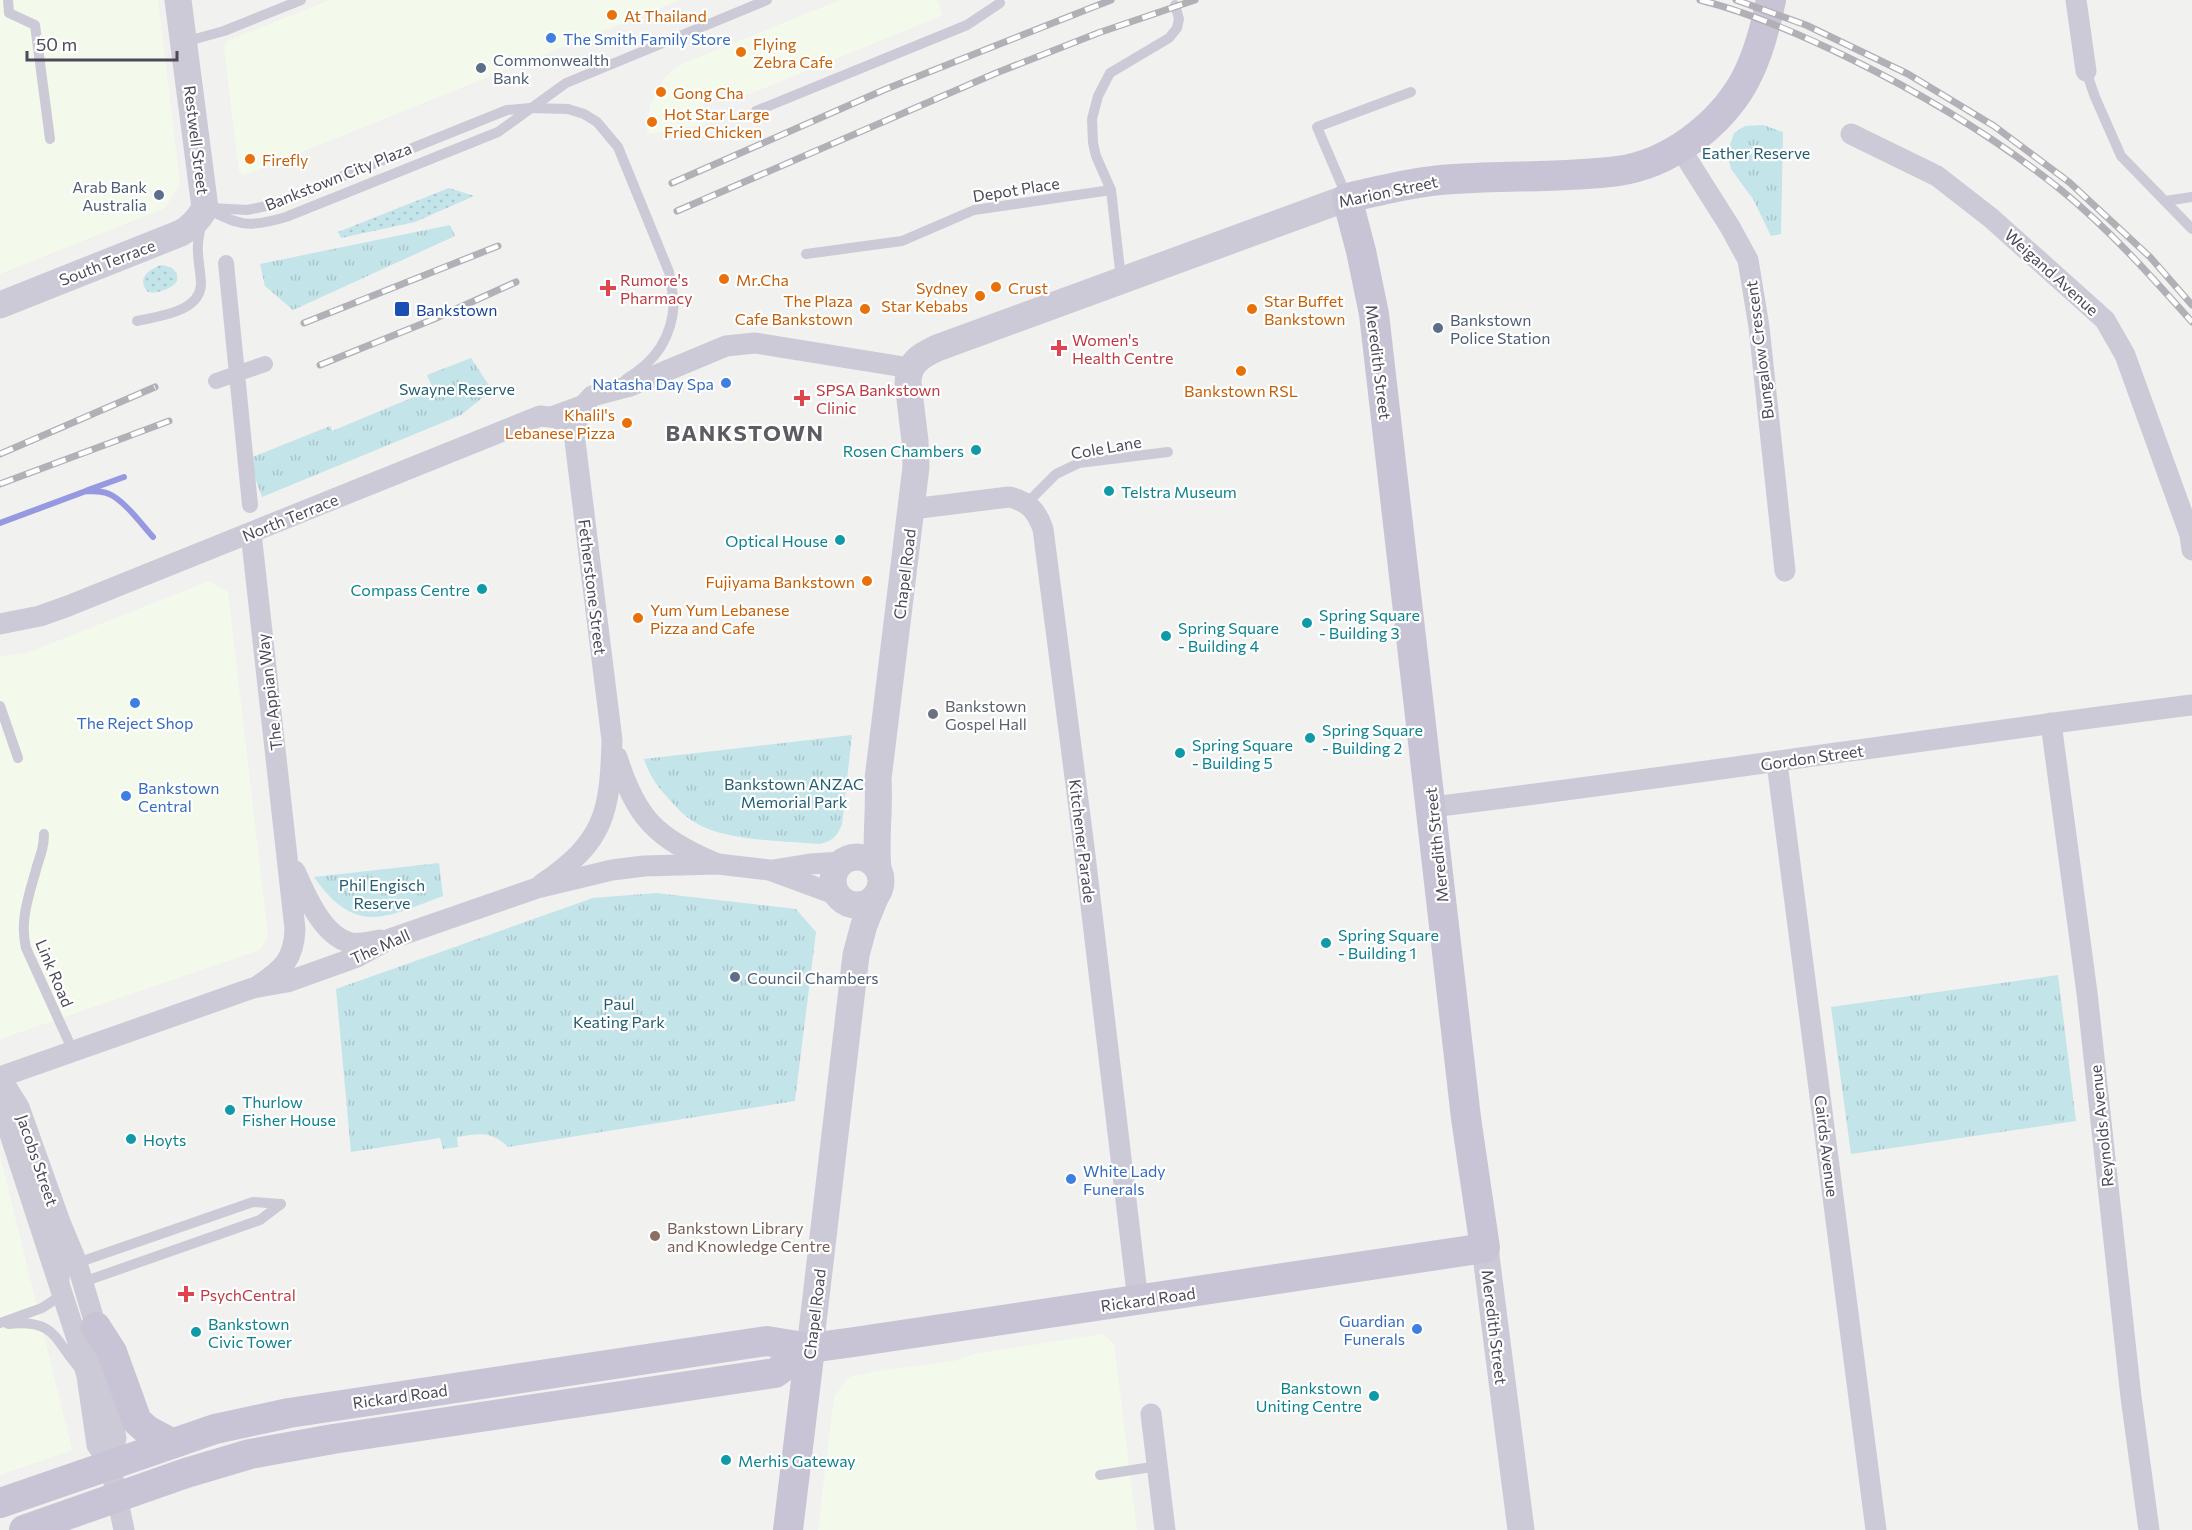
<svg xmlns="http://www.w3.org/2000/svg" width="2192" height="1530" viewBox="0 0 2192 1530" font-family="Commissioner,sans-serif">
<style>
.commercial{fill:#f3faeb}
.park{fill:url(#park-tufts)}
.garden{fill:url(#garden-dots)}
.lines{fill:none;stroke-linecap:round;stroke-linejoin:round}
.stream{stroke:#9699e1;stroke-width:6}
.service{stroke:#cdcad7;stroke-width:10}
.pedestrian{stroke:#cdcad7;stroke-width:16}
.minor{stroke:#cdcad7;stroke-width:21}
.tertiary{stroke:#cdcad7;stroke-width:27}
.secondary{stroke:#c9c4d5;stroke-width:30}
.rail-casing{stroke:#b2b0b6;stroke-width:7}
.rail{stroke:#fff;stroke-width:4.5;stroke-dasharray:14;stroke-linecap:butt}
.service-bridge{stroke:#cdcad7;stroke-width:10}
.food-dot{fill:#e8710a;stroke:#fff;stroke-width:2}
.shop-dot{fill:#3f7fe0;stroke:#fff;stroke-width:2}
.service-dot{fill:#5c6f8a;stroke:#fff;stroke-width:2}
.health-dot{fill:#e0444e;stroke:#fff;stroke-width:2}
.transit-dot{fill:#1a4fb4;stroke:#fff;stroke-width:2}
.culture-dot{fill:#0f9aa8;stroke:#fff;stroke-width:2}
.worship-dot{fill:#6b7280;stroke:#fff;stroke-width:2}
.education-dot{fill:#8d6e63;stroke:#fff;stroke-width:2}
.labels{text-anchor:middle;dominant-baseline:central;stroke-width:4.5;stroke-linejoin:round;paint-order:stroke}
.food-label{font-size:16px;fill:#c56008;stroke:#fff;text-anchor:start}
.shop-label{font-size:16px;fill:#366cbe;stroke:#fff;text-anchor:start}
.service-label{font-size:16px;fill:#4e5e75;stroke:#fff;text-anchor:start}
.street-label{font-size:16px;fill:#4d495a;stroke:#fff}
.park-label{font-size:16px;fill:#235f73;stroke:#fff}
.health-label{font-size:16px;fill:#be3a42;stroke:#fff;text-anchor:start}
.transit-label{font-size:16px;fill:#164399;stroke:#fff;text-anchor:start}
.culture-label{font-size:16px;fill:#0d838f;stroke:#fff;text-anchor:start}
.worship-label{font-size:16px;fill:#5b616d;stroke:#fff;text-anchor:start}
.education-label{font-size:16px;fill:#785e54;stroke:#fff;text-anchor:start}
.district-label{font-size:22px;font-weight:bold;letter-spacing:1.5px;fill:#5e5c63;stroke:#fff}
</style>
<defs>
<pattern id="park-tufts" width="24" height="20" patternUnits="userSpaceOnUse" patternTransform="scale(1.5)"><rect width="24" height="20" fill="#c3e4e9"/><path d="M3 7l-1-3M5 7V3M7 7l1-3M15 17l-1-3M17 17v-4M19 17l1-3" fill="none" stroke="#a9c5ca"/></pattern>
<pattern id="garden-dots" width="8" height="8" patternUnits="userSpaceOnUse" patternTransform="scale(1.5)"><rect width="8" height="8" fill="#c3e4e9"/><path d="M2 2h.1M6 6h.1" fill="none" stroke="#a9c5ca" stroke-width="1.8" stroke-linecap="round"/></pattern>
</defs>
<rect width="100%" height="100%" fill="#f1f1ef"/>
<!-- commercial -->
<g class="commercial">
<polygon points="0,0 158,0 180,184 165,208 0,274"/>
<polygon points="330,0 680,0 244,175 239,171 224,48 227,41"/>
<polygon points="840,0 937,0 943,15 747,95 725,86 711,91 703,102 705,124 647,134 650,106 661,83 670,72 682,64"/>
<polygon points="209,581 228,592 268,937 260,950 0,1039 0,656 27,653"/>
<polygon points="0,1155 72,1450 0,1475"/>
<polygon points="1103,1334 1114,1344 1137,1530 818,1530 834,1397 849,1377 872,1372 954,1361 974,1354"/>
</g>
<!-- park -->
<g class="park">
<polygon points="1763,125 1783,132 1781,234 1771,236 1753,199 1731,169 1727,153 1734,133 1745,126"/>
<polygon points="450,225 455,236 293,310 265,286 260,264"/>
<polygon points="471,358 492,390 461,415 262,497 248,459 330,426 332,431 433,389 427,375"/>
<path d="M852,735L842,824C838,835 832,842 819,844C785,841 725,841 696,823C685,817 676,807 668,798C657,786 649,775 644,759Z"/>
<path d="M439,863L443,896C386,917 356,937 314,877Z"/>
<path d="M656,893L796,909L816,932L795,1101L508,1147C490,1130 480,1134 457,1137L458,1147L443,1149L440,1138L351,1152L336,989L593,898Z"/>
<polygon points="2058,975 2076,1121 1851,1154 1831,1007"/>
</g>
<!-- garden -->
<g class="garden">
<polygon points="449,188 474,196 415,222 341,238 338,232"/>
<path d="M161,265C170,266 179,270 177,281C171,289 158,294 148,292C136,279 148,270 161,265Z"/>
</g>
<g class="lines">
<!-- stream -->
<g class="stream">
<polyline points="88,490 124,477"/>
<path d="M0,523L86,491C93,491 103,491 109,494C124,500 142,525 153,537"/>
</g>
<!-- service -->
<g class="service">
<polyline points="8,0 9,13 35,25 50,139"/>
<polyline points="184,42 224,31 301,0"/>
<polyline points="2086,71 2095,97 2121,156 2192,229"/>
<polyline points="756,111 967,25 1000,3"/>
<polyline points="1111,190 1096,156 1093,143 1092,119 1098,96 1110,73 1169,38 1177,28 1179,19 1175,5"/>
<polyline points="1347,197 1317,127 1411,92"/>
<polyline points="2165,201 2192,197"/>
<path d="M206,208C239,226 249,228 286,217L498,132L566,83L767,0"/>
<polyline points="212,208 247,210 271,205 507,110 530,108 568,109"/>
<polyline points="806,254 902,241 974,210 1111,190 1121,279"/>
<path d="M137,321C159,316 202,312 201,282C199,258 195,251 201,226"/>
<path d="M626,379C656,361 672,338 674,302"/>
<polyline points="549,412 585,399"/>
<polyline points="1027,503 1056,474 1079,463 1168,452"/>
<polyline points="0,706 18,758"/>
<path d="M44,834C44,846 41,854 37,866C30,893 19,919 26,948L73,1051"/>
<polyline points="77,1263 253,1202 281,1204"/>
<polyline points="83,1282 260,1220 281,1204"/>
<path d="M0,1323L42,1308L62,1295C70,1270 58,1256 59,1231"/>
<path d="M8,1324C58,1319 54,1341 80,1369"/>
<polyline points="1100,1475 1158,1466"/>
</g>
<!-- pedestrian -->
<g class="pedestrian">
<polyline points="226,263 250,505"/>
<polyline points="216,381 265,364"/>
</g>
<!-- minor -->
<g class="minor">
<polyline points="2076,0 2086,71"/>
<polyline points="1851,134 1937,176 1991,218 2105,320 2125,355 2190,535 2192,550"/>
<polyline points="1680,148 1730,227 1748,260 1759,327 1785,571"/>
<path d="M912,509L1009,497C1028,501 1037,511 1043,529L1084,847L1138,1301"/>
<path d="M251,533L295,929C294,959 283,969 259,985"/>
<polyline points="0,624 40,616 68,606 540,416 558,418 574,433"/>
<polyline points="2051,723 2087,993 2131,1397 2149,1530"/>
<path d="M617,757C636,818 656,838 715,863"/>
<polyline points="1777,763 1876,1530"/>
<path d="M1432,807C1686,776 1938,737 2192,705"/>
<polyline points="773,870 810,864 842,862"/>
<path d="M295,871C305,894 322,934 348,942C359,946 370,941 381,940"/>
<path d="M542,884C605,841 610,813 612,740L574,433L582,407L592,396L630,386L726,346L755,343L910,368"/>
<polyline points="0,1077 253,988 287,982 357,957 390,939 537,888 612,870 644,866 718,864 769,870 837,895"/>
<polyline points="0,1077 3,1113 77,1339 87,1376 97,1445 110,1464 124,1530"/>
<polyline points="2,1080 19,1107 60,1222 77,1263 96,1327 116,1438 110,1464"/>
<polyline points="1151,1414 1165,1530"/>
</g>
<!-- tertiary -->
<g class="tertiary">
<path d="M0,305L181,233C192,227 199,219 205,208L178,0"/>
<circle cx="857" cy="881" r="24"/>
<path d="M878,869C875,839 880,809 878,779L916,467L915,441L908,383C908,363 920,356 937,348L1347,198"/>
<polyline points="1485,1248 1521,1530"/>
<polyline points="810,1348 856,955 864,925 875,898"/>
</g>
<!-- secondary -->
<g class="secondary">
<polyline points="96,1327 112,1352 137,1421 147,1430 171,1443"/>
<path d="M0,1503L215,1429L289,1413L767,1341L810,1348L854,1342L1485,1248L1466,1118L1374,314L1361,251L1347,198C1382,190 1418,181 1454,179C1509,175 1564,178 1618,171C1669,164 1719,126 1744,82C1758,56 1765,28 1771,0"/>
<polyline points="24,1530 186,1473 250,1454 333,1439 775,1373 810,1348"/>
<polyline points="788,1530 810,1348"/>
</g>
<defs>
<g id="rail">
<path d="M1700,0C1751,13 1802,35 1849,58C1924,95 1995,137 2061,190C2109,229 2151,276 2192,322"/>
<polyline points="1736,0 1806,25 1908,74 1994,126 2069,182 2150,257 2192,305"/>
<polyline points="672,183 886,89 1111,0"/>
<polyline points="677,211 996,73 1098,33 1195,0"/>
<polyline points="304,323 498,246"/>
<polyline points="320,365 434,319 516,282"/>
<polyline points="0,454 155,387"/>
<polyline points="0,484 169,421"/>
</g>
</defs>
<!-- rail casing -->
<use href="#rail" class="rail-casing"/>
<!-- rail -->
<use href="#rail" class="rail"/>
<!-- service-bridge -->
<polyline class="service-bridge" points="568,109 584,114 597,122 618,147 669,272 674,302"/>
</g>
<!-- markers -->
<g class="food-dot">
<circle cx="612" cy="15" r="6"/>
<circle cx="741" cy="52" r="6"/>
<circle cx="661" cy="92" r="6"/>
<circle cx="652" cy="122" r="6"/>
<circle cx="250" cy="159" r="6"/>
<circle cx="724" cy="279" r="6"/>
<circle cx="996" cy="287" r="6"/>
<circle cx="980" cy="296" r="6"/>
<circle cx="865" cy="309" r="6"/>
<circle cx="1252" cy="309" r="6"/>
<circle cx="1241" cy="371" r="6"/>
<circle cx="627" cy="423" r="6"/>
<circle cx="867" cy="581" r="6"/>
<circle cx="638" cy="618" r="6"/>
</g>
<g class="shop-dot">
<circle cx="551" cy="38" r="6"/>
<circle cx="726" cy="383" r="6"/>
<circle cx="135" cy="703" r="6"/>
<circle cx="126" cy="796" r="6"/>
<circle cx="1071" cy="1179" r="6"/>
<circle cx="1417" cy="1329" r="6"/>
</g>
<g class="service-dot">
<circle cx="481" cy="68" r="6"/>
<circle cx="159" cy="195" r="6"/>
<circle cx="1438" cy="328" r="6"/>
<circle cx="735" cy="977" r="6"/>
</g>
<g class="health-dot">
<path d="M605 279h6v6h6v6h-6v6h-6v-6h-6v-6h6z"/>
<path d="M1056 339h6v6h6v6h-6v6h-6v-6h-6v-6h6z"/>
<path d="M799 389h6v6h6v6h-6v6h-6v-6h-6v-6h6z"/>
<path d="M183 1285h6v6h6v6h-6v6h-6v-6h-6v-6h6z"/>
</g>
<rect class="transit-dot" x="394" y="301" width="16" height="16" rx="3"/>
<g class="culture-dot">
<circle cx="976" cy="450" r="6"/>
<circle cx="1109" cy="491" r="6"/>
<circle cx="840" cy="540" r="6"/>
<circle cx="482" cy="589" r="6"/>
<circle cx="1307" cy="623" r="6"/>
<circle cx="1166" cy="636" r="6"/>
<circle cx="1310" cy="738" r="6"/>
<circle cx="1180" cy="753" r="6"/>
<circle cx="1326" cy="943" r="6"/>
<circle cx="230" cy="1110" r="6"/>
<circle cx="131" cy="1139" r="6"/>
<circle cx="196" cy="1332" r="6"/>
<circle cx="1374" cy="1396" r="6"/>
<circle cx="726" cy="1460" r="6"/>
</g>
<circle class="worship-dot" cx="933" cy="714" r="6"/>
<circle class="education-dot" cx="655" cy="1236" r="6"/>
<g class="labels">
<!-- food labels -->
<g class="food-label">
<text x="624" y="15">At Thailand</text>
<text x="753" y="43">Flying<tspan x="753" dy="18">Zebra Cafe</tspan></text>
<text x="673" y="92">Gong Cha</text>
<text x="664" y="113">Hot Star Large<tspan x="664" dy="18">Fried Chicken</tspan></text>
<text x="262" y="159">Firefly</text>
<text x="736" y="279">Mr.Cha</text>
<text x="968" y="287" text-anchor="end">Sydney<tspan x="968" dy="18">Star Kebabs</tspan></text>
<text x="1008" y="287">Crust</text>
<text x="853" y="300" text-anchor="end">The Plaza<tspan x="853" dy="18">Cafe Bankstown</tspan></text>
<text x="1264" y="300">Star Buffet<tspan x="1264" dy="18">Bankstown</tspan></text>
<text x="1241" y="390" text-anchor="middle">Bankstown RSL</text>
<text x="615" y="414" text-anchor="end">Khalil's<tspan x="615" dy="18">Lebanese Pizza</tspan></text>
<text x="855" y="581" text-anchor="end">Fujiyama Bankstown</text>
<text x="650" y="609">Yum Yum Lebanese<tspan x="650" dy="18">Pizza and Cafe</tspan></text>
</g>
<!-- shop labels -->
<g class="shop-label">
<text x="563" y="38">The Smith Family Store</text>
<text x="714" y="383" text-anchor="end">Natasha Day Spa</text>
<text x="135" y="722" text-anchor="middle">The Reject Shop</text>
<text x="138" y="787">Bankstown<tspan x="138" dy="18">Central</tspan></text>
<text x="1083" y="1170">White Lady<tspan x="1083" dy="18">Funerals</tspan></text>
<text x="1405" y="1320" text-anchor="end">Guardian<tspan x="1405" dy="18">Funerals</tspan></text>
</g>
<!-- service labels -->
<g class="service-label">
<text x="493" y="59">Commonwealth<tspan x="493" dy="18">Bank</tspan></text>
<text x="147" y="186" text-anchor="end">Arab Bank<tspan x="147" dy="18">Australia</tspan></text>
<text x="1450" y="319">Bankstown<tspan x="1450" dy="18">Police Station</tspan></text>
<text x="747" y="977">Council Chambers</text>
</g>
<!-- street labels -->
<g class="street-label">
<text transform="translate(197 140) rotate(83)">Restwell Street</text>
<text transform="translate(338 176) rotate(-22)">Bankstown City Plaza</text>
<text transform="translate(1016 189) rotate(-9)">Depot Place</text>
<text transform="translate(1388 191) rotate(-12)">Marion Street</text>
<text transform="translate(107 262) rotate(-21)">South Terrace</text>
<text transform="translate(2052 272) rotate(42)">Weigand Avenue</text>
<text transform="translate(1759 350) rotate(-97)">Bungalow Crescent</text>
<text transform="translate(1379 362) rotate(83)">Meredith Street</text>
<text transform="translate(1106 447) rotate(-10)">Cole Lane</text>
<text transform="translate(290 517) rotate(-22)">North Terrace</text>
<text transform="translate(904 574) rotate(-83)">Chapel Road</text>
<text transform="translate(593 587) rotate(83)">Fetherstone Street</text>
<text transform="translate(269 692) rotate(-97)">The Appian Way</text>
<text transform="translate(1812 757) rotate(-8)">Gordon Street</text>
<text transform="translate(1083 841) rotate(83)">Kitchener Parade</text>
<text transform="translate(1436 845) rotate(-96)">Meredith Street</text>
<text transform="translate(380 946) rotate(-24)">The Mall</text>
<text transform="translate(55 973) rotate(67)">Link Road</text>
<text transform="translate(2101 1126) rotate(-96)">Reynolds Avenue</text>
<text transform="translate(1827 1146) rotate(83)">Cairds Avenue</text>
<text transform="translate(38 1160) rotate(71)">Jacobs Street</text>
<text transform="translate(1148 1299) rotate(-8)">Rickard Road</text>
<text transform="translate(814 1314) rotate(-83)">Chapel Road</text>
<text transform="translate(1495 1327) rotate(83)">Meredith Street</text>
<text transform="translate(400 1396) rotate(-8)">Rickard Road</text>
</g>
<!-- park labels -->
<g class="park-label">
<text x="1756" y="152">Eather Reserve</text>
<text x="457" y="388">Swayne Reserve</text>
<text x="794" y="783">Bankstown ANZAC<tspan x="794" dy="18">Memorial Park</tspan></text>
<text x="382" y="884">Phil Engisch<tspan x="382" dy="18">Reserve</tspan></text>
<text x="619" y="1003">Paul<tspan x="619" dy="18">Keating Park</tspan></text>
</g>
<!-- health labels -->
<g class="health-label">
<text x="620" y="279">Rumore's<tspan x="620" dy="18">Pharmacy</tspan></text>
<text x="1072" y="339">Women's<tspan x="1072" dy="18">Health Centre</tspan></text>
<text x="816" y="389">SPSA Bankstown<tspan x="816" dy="18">Clinic</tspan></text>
<text x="200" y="1294">PsychCentral</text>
</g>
<!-- transit labels -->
<g class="transit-label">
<text x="416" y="309">Bankstown</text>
</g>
<!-- culture labels -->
<g class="culture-label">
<text x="964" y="450" text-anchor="end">Rosen Chambers</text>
<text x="1121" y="491">Telstra Museum</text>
<text x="828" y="540" text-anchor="end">Optical House</text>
<text x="470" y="589" text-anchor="end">Compass Centre</text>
<text x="1319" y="614">Spring Square<tspan x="1319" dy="18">- Building 3</tspan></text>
<text x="1178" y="627">Spring Square<tspan x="1178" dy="18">- Building 4</tspan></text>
<text x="1322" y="729">Spring Square<tspan x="1322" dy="18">- Building 2</tspan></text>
<text x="1192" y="744">Spring Square<tspan x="1192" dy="18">- Building 5</tspan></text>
<text x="1338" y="934">Spring Square<tspan x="1338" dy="18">- Building 1</tspan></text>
<text x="242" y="1101">Thurlow<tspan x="242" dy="18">Fisher House</tspan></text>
<text x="143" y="1139">Hoyts</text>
<text x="208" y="1323">Bankstown<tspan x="208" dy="18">Civic Tower</tspan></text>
<text x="1362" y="1387" text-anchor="end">Bankstown<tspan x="1362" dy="18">Uniting Centre</tspan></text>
<text x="738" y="1460">Merhis Gateway</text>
</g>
<!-- worship labels -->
<g class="worship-label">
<text x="945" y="705">Bankstown<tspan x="945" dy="18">Gospel Hall</tspan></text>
</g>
<!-- education labels -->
<g class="education-label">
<text x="667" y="1227">Bankstown Library<tspan x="667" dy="18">and Knowledge Centre</tspan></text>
</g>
<!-- district labels -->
<g class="district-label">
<text x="745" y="432">BANKSTOWN</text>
</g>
</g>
<!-- scale -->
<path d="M27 51v9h150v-9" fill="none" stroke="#4d495a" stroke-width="3"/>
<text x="36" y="51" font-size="18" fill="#4d495a" stroke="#ffffff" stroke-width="4.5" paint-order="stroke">50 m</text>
</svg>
